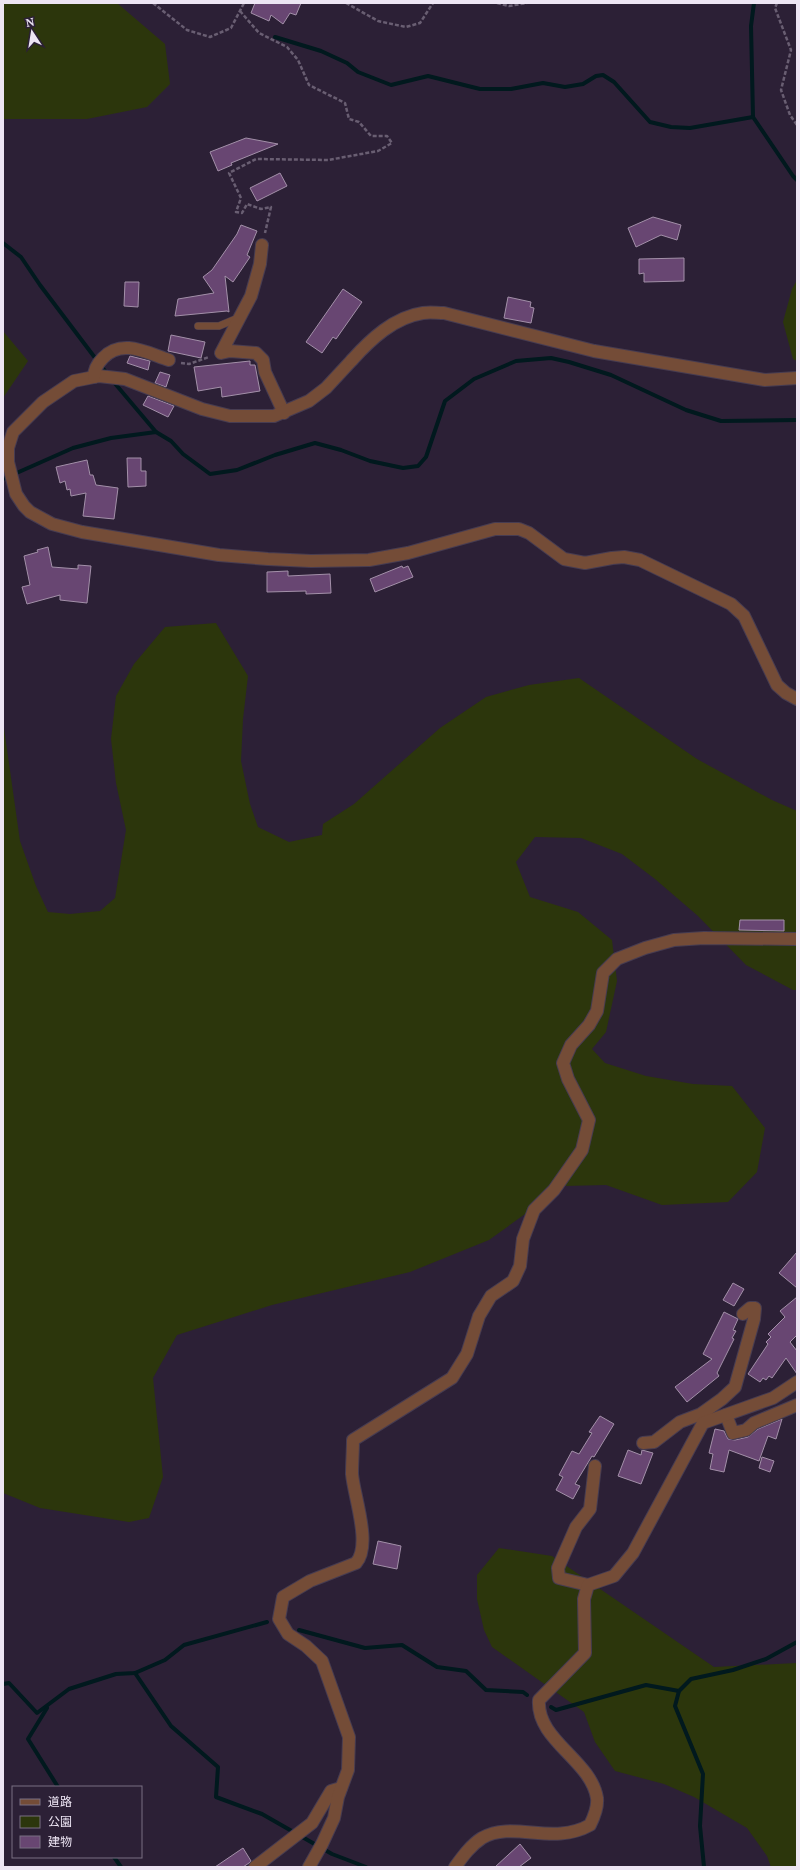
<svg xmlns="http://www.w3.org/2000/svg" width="800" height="1870" viewBox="0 0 800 1870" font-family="'PT Serif','Noto Sans JP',serif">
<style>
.green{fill:#2c360c}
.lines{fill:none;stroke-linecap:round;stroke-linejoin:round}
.stream{stroke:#01191e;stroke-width:4}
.building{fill:#684672;stroke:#a390a9}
.service-casing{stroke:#473c51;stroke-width:8}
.minor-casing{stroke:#473c51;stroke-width:14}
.tertiary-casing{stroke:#473c51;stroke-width:14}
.path{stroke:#695e72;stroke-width:2.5;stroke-dasharray:4 2;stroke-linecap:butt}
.service{stroke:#744c37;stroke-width:7}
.minor{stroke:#744c37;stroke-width:12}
.tertiary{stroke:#744c37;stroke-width:12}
</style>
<rect width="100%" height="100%" fill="#2c2036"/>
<!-- green -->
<g class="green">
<polygon points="3,3 117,3 165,44 170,84 147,107 87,119 3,119"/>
<polygon points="797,280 797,361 793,359 783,322 792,289"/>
<polygon points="3,331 28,361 3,398"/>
<polygon points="216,623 248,676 243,719 241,761 250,804 258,827 289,842 322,835 323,824 354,804 440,728 486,697 529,685 579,678 697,759 772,800 797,811 797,990 793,990 746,965 698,916 655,879 622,854 581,838 535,837 516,862 530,897 578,912 612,940 617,981 606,1032 592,1049 605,1063 646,1076 693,1084 732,1086 765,1128 757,1172 728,1202 662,1205 606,1185 564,1186 489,1240 410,1272 272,1305 177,1335 153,1378 163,1477 149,1518 129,1522 40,1508 3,1493 3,721 20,841 36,886 48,912 70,914 100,911 115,898 126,830 116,783 111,739 116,696 134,664 165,627"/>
<polygon points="499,1548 552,1556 714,1667 797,1663 797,1867 771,1867 767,1856 747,1828 694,1797 664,1784 615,1771 595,1742 584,1712 492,1647 484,1630 477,1599 477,1575"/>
</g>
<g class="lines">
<!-- stream -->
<g class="stream">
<polyline points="754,3 751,26 753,117 793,176 797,180"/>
<polyline points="275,37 321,51 347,63 358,72 391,85 428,76 480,89 511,89 543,83 565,87 583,84 596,76 603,75 614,82 650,122 671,127 690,128 753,117"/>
<polyline points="3,243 21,257 40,285 108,375"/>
<polyline points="112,380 156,432"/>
<polyline points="3,479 73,448 111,438 156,432 171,441 183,454 210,474 237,470 275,455 315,443 341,450 370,461 403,468 418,466 426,457 445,401 474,379 516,361 551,358 569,362 611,375 686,410 721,421 797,420"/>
<polyline points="299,1630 365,1648 402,1645 437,1667 466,1671 486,1690 523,1692 527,1695"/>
<polyline points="135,1673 171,1726 218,1767 216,1797 262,1814 332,1854 366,1867"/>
<polyline points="3,1684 9,1683 37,1713 69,1689 116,1674 135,1673 165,1660 184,1645 267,1622"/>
<polyline points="551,1707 556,1710 646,1685 679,1691"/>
<polyline points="47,1708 28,1739 58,1787"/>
<polyline points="114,1857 121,1867"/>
<polyline points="704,1867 700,1826 703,1774 675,1706 679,1691 691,1679 733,1670 766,1659 797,1642"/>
</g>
</g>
<!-- building -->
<g class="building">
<polygon points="255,3 301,3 296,15 290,13 283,24 271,15 269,21 251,13"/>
<polygon points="246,138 278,144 231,163 232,165 218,171 210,152"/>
<polygon points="280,173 287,186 257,201 250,188"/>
<polygon points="653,217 681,225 677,240 661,235 636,247 628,228"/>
<polygon points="241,225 257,231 247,255 250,257 233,282 225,276 229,312 227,311 175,316 178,299 214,293 203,277 212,270 237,234"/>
<polygon points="684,258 684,281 644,282 644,273 639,274 639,259"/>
<polygon points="125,282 139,282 138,307 124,306"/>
<polygon points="343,289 362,302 336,339 333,337 322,353 306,342"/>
<polygon points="508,297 531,302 530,307 534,308 531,323 504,318"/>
<polygon points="171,335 205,342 201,358 168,351"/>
<polygon points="130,356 150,361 148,370 127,363"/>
<polygon points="250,361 250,365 255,365 260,391 222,397 221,387 198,391 194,367"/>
<polygon points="160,372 170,375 166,387 155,383"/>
<polygon points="148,396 174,406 168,417 143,405"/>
<polygon points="127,458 141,458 141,471 146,471 146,486 128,487"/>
<polygon points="87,460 90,475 93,475 96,485 118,488 114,519 83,516 86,493 71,496 70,489 67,490 65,481 60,483 56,467"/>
<polygon points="48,547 52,567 78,569 78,565 91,566 87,603 60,600 60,595 27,604 22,587 30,585 24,556 38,552 37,550"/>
<polygon points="402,566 403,568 408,566 413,577 375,592 370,579"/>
<polygon points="288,571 288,576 330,574 331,593 306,594 306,591 267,592 267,572"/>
<polygon points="740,920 784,920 784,931 739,930"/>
<polygon points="797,1252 797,1288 779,1273"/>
<polygon points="733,1283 744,1289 734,1306 723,1300"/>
<polygon points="797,1297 797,1335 790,1342 797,1351 797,1374 786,1358 772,1378 769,1376 766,1380 763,1378 760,1382 748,1374 768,1344 766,1342 771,1337 768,1334 785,1317 780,1311"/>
<polygon points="724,1312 738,1319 733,1330 736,1331 732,1338 734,1339 717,1373 719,1376 687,1402 675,1387 712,1359 703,1354"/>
<polygon points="600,1416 614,1424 594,1457 592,1456 575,1484 580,1486 573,1499 556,1490 563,1477 559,1475 572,1451 579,1454 592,1433 589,1432"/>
<polygon points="782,1419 776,1439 768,1436 759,1461 729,1450 724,1472 710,1469 713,1454 709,1453 715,1429 724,1431 728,1439 735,1440 748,1437 758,1429"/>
<polygon points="628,1450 641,1455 642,1450 653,1453 641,1484 618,1476"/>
<polygon points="762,1457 774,1461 770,1472 759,1468"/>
<polygon points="378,1541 401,1546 397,1569 373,1564"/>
<polygon points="520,1844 531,1858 519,1867 495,1867"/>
<polygon points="243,1848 251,1861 249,1863 243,1867 215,1867"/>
</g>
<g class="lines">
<defs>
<polyline id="service" points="198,326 219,326 238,318"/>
<g id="minor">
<polyline points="262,245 260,264 251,296 221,353 230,351 256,353 263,360 265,372 284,413"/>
<polyline points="352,360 326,388 309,401 274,416 230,416 202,409 125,379 99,376 74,381 43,402 13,432 8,448 8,462 16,494 24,506 30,512 52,524 82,532 219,555 268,559 311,561 369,560 408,553 495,529 519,529 529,533 564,559 585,563 612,558 624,557 640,560 731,604 744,616 777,685 786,693 797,699"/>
<path d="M94,377C94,369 98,363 103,358C122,338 147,353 169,360"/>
<polyline points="726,1415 733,1433 746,1430 754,1423 797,1405"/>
<polyline points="643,1443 654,1442 680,1422 701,1414 722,1399 735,1387 754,1319 755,1308 750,1308 743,1314"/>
<polyline points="588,1585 559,1578 558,1568 576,1527 590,1509 595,1466"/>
<polyline points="255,1867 312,1823 331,1791 341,1788"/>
<path d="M309,1867L322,1844L334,1818L338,1797L348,1770L349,1737L322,1661L306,1646L288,1634L279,1619L283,1597L310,1581L356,1563C372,1545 354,1497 352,1474C352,1463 353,1451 353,1440L452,1378L467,1354L479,1316L491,1296L513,1281L520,1266L523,1239L534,1210L554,1190L582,1150L589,1120L568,1079L563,1063L571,1045L589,1025L597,1011L603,973L617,959L645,948L674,940L704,938L797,939"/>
<path d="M455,1867C463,1856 471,1845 482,1838C513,1820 553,1846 590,1825C594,1817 598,1807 597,1798C591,1760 536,1740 539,1700L585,1653L584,1599L588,1585L614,1576L633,1553L703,1423L773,1398L797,1382"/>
</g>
<path id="tertiary" d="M352,360C370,340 394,317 423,313C430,312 437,313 444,313L594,351L765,380L797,378"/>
</defs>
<!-- service casing -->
<use href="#service" class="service-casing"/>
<!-- minor casing -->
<use href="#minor" class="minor-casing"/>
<!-- tertiary casing -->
<use href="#tertiary" class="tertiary-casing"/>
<!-- path -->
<g class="path">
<polyline points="153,3 187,30 210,37 231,28 244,3"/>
<polyline points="346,3 378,21 406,27 420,23 433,3"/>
<polyline points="497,3 509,6 527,3"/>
<polyline points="777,3 775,8 791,50 781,90 790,115 797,125"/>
<polyline points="240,11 259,33 287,47 298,60 309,85 345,103 349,119 359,122 371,136 387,136 392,143 378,151 328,160 256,159 229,173 241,198 236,212 242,213 247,204 261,209 271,207 265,233"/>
<polyline points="181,363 189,364 209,357"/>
</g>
<!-- service -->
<use href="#service" class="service"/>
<!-- minor -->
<use href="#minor" class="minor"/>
<!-- tertiary -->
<use href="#tertiary" class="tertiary"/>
</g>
<!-- border -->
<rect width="800" height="1870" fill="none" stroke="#ede5f4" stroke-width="8"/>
<!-- legend -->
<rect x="12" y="1786" width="130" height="72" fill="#2c2036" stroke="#796f82"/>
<rect x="20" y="1799" width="20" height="6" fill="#744c37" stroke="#796f82"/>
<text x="48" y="1806" font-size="12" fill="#ede5f4">道路</text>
<rect x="20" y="1816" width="20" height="12" fill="#2c360c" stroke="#796f82"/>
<text x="48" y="1826" font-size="12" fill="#ede5f4">公園</text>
<rect x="20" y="1836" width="20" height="12" fill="#684672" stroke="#796f82"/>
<text x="48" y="1846" font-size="12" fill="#ede5f4">建物</text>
<!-- north arrow -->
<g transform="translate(32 32) rotate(348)" stroke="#2c2036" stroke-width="3" paint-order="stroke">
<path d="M0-3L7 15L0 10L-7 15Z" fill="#ede5f4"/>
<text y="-6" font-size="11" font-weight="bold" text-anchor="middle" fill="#ede5f4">N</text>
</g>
</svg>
